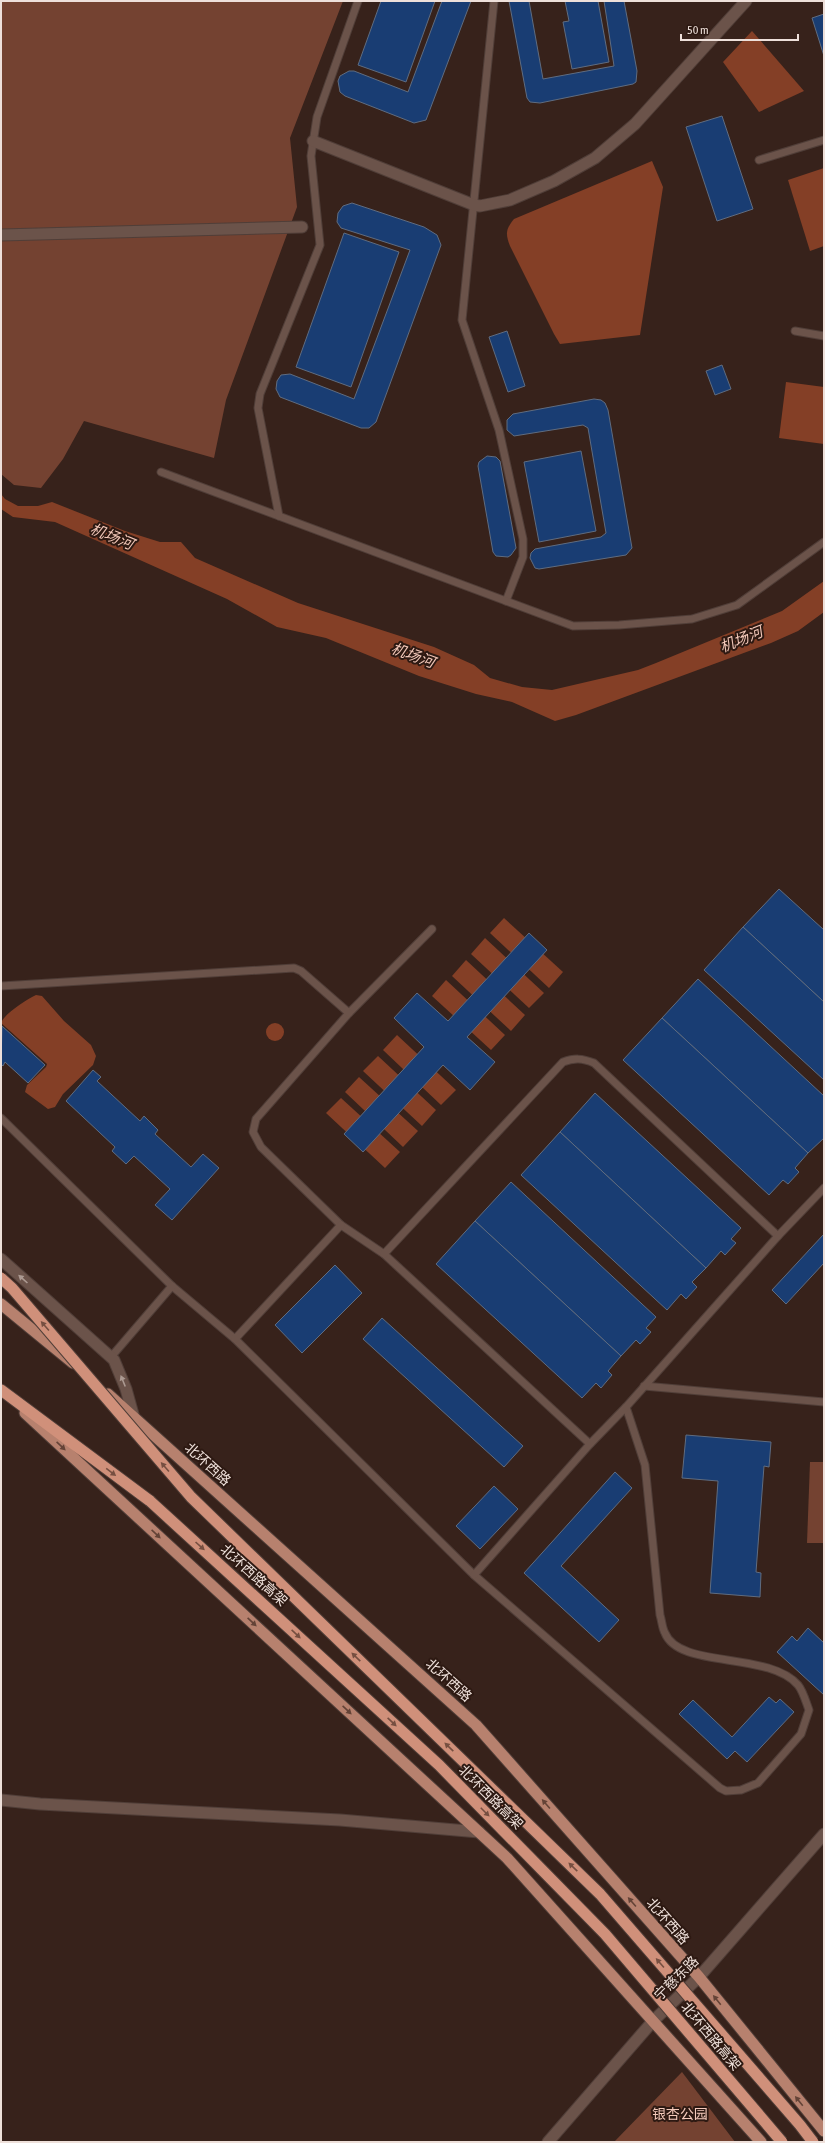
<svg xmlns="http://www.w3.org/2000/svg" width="825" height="2143" viewBox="0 0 825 2143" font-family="'Asap Condensed','Noto Sans SC',sans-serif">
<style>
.green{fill:#744231}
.water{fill:#843f26}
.building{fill:#193d73;stroke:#5f6c80}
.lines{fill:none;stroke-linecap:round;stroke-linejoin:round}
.service-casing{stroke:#503e38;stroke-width:9}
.minor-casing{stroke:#503e38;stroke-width:13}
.tertiary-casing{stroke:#503e38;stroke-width:13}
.secondary-casing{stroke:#503e38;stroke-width:13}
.primary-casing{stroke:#503e38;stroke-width:13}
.trunk-casing{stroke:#503e38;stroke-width:13}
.service{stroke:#6b534a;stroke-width:7}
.minor{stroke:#6b534a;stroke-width:11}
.tertiary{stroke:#6b534a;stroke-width:11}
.secondary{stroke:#6b534a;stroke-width:11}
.primary{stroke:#b7816e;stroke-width:11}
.trunk{stroke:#d0907a;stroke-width:11}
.trunk-bridge-casing{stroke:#503e38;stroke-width:13;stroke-linecap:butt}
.trunk-bridge{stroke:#d0907a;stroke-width:11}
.oneway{fill:#ac9a92}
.oneway2{fill:#764f41}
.oneway3{fill:#644337}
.labels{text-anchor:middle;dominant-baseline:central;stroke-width:4;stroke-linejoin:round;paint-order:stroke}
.street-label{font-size:14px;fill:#eee0da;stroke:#2d1912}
.park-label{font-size:14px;fill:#f5cabb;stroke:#2d1912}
.water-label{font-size:15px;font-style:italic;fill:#f3c8b9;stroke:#2d1912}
</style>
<rect width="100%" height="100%" fill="#37221b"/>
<!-- green -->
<g class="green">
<polygon points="1,1 343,1 290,138 297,207 226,400 214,458 84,421 63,459 41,488 14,485 1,474"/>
<polygon points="810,1462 824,1462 824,1543 807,1543"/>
<polygon points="682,2072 735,2142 614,2142"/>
</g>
<!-- water -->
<g class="water">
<polygon points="752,31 804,91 759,112 723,62"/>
<path d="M652,161L663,187L640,335L560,344L554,334L510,246C505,233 506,229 514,219Z"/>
<polygon points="824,168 824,246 810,251 788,180"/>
<polygon points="786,382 824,387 824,444 779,438"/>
<polygon points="1,494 5,499 18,506 38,506 52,502 125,531 160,542 181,542 195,558 298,603 434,647 474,665 490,678 522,687 552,690 638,670 656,663 782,611 824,581 824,612 798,631 771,643 576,715 555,721 512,702 476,694 419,676 326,638 277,627 227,599 55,522 13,517 1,509"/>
<polygon points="504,918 563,972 549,988 490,933"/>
<polygon points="485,938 544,993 529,1008 471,954"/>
<polygon points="466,960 525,1015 511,1031 452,976"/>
<polygon points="446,980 505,1035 491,1050 432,996"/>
<path d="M36,995L42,996L64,1021L91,1045L96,1056L93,1065L63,1094L55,1107L48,1109L25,1092L27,1085L46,1067L47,1064L1,1023C5,1013 26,1000 36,995Z"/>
<circle cx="275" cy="1032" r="9"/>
<polygon points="397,1035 456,1090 441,1105 383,1050"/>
<polygon points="378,1056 436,1110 422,1126 363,1071"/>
<polygon points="359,1077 418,1131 403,1147 345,1092"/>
<polygon points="341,1098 400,1152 385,1168 326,1113"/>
</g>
<!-- building -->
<g class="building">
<polygon points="381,1 435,1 406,82 358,65"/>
<polygon points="442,1 471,1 426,120 414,123 345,96 340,92 338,81 340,76 349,71 354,71 408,92"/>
<polygon points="509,1 529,1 543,79 614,66 604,1 624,1 637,71 636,82 633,84 540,103 530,102 527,98"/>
<polygon points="565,1 598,1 609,62 572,69 563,22 569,21"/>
<polygon points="824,14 824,56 812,18"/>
<polygon points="722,116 753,209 717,221 686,127"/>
<polygon points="352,203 424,227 437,235 441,245 376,422 369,428 361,428 280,397 276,389 277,381 281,375 290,374 354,399 410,250 341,228 337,222 338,213 343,206"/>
<polygon points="344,233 399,252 351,387 296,367"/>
<polygon points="507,331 525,386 508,392 489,337"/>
<polygon points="722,365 731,389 715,395 706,371"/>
<polygon points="594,399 601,400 605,403 608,410 632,548 626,555 539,569 535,568 530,558 531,553 535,549 601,537 606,533 588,428 583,425 514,436 507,430 507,420 513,414"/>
<polygon points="581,451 596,531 539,542 524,462"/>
<polygon points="487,456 496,457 500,461 516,548 511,555 508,557 496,556 493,552 478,466 479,462"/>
<polygon points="779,889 824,930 824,1002 743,927"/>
<polygon points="743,927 824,1002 824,1080 704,970"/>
<polygon points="529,933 547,950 467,1037 495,1062 470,1090 443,1065 363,1152 344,1134 424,1047 394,1018 417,993 448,1021"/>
<polygon points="698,979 824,1096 824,1138 808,1153 662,1018"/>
<polygon points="662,1018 808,1153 795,1168 799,1172 788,1184 783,1180 769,1195 623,1060"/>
<polygon points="2,1026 45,1065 28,1083 5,1062 3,1066 1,1064"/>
<polygon points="93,1070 101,1077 97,1081 140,1121 144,1116 158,1130 155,1134 191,1167 203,1154 219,1168 172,1220 155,1205 170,1189 134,1156 126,1164 112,1151 115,1147 66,1101"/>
<polygon points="595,1093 741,1228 731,1239 736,1243 725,1255 721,1251 706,1268 560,1132"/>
<polygon points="560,1132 706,1268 692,1282 697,1287 686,1299 681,1294 667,1310 521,1175"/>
<polygon points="511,1182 656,1317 646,1328 651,1332 640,1344 636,1340 621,1356 475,1221"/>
<polygon points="475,1221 621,1356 608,1371 612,1375 601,1388 596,1383 582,1398 436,1264"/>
<polygon points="824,1234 824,1263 786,1304 772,1290"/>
<polygon points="335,1265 362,1293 302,1353 275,1325"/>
<polygon points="382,1318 523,1446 504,1467 363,1339"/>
<polygon points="686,1435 771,1442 769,1467 764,1466 756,1572 761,1573 760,1597 710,1593 718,1481 682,1478"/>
<polygon points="615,1472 632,1488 561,1566 619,1620 599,1642 524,1573"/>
<polygon points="494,1486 518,1509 480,1549 456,1526"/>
<polygon points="808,1628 824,1643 824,1695 777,1652 792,1636 797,1641"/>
<polygon points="769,1697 776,1703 780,1699 794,1712 747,1762 735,1751 727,1759 679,1714 693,1700 732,1737"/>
</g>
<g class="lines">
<defs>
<g id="service">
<polyline points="494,1 462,320 499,430 523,539 523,557 506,601"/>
<polyline points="759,160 824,140"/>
<polyline points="795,331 824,336"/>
<polyline points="161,472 573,626 619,625 692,619 737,605 824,542"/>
<polyline points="279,516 258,408 260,394 320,245 311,156 317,117 358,1"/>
<polyline points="432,929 349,1013 256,1119 253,1132 261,1147 341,1225 384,1254 590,1444"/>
<polyline points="1,986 294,968 301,971 349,1013"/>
<path d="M1,1118L172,1286L235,1339L474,1575L720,1788L726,1791L741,1790L758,1783L801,1734L809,1710C806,1702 803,1691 798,1685C769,1651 679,1669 665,1633C662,1628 662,1621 660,1615L645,1465L626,1407"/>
<path d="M384,1254L563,1062C574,1058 582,1058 594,1063L778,1236"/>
<polyline points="235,1339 341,1225"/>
<polyline points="111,1357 172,1286"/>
<polyline points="644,1386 824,1402"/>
<polyline points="474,1575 590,1444 626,1407 778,1236 824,1188"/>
</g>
<g id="minor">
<polyline points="313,141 474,205 480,206 510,200 554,181 595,158 635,124 746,1"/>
<polyline points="1,235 302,227"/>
<polyline points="1,1259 114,1360 126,1389 134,1418"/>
</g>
<polyline id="tertiary" points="1,1800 40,1804 340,1820 479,1832"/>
<polyline id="secondary" points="548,2142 653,2021 699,1977 824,1834"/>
<g id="primary">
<polyline points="1,1304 73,1363"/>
<polyline points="108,1394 476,1725 699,1977 824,2131"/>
<polyline points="25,1413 507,1858 761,2142"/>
</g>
<polyline id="trunk" points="1,1390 150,1501"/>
</defs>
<!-- service casing -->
<use href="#service" class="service-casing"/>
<!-- minor casing -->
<use href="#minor" class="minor-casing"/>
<!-- tertiary casing -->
<use href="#tertiary" class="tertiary-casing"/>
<!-- secondary casing -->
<use href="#secondary" class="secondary-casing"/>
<!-- primary casing -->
<use href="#primary" class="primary-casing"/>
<!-- trunk casing -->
<use href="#trunk" class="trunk-casing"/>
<!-- service -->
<use href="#service" class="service"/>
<!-- minor -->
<use href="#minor" class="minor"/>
<!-- tertiary -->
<use href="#tertiary" class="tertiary"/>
<!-- secondary -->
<use href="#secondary" class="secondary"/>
<!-- primary -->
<use href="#primary" class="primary"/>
<!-- trunk -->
<use href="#trunk" class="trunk"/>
<defs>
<g id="trunk-bridge">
<polyline points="1,1278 12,1288 191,1497 600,1894 800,2125 813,2142"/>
<polyline points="150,1501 439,1765 605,1934 782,2142"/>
</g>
</defs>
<!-- trunk-bridge casing -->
<use href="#trunk-bridge" class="trunk-bridge-casing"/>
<!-- trunk-bridge -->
<use href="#trunk-bridge" class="trunk-bridge"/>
</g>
<!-- one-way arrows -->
<defs><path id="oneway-solid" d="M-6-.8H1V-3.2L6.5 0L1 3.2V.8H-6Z"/></defs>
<g class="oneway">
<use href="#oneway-solid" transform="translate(23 1279) rotate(-138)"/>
<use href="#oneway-solid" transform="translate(123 1381) rotate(-112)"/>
</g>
<g class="oneway2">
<use href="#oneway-solid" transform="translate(45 1326) rotate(-131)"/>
<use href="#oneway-solid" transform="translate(165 1467) rotate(-131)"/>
<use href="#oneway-solid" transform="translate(111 1472) rotate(37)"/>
<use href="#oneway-solid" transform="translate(200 1546) rotate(42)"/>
<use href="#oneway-solid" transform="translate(296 1634) rotate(43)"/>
<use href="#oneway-solid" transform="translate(356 1657) rotate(-136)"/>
<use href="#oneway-solid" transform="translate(392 1722) rotate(43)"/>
<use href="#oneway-solid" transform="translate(449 1747) rotate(-136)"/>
<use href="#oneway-solid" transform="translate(485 1812) rotate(45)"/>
<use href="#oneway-solid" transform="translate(573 1867) rotate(-136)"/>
<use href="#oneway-solid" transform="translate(660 1963) rotate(-131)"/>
</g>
<g class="oneway3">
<use href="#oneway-solid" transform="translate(61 1446) rotate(43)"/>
<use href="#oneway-solid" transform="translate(156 1534) rotate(43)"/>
<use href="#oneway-solid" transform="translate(252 1622) rotate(43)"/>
<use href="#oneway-solid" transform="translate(347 1710) rotate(43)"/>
<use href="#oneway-solid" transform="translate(546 1804) rotate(-131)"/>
<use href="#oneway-solid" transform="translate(632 1902) rotate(-131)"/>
<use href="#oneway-solid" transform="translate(717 2000) rotate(-129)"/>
<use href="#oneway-solid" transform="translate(799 2101) rotate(-129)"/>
</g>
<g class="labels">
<!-- street labels -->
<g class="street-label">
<text transform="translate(208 1464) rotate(42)">北环西路</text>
<text transform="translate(254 1575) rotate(42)">北环西路高架</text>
<text transform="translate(449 1680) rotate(42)">北环西路</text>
<text transform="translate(491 1797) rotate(45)">北环西路高架</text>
<text transform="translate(668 1921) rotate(49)">北环西路</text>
<text transform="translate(676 1978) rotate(-45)">宁慈东路</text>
<text transform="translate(711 2036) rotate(50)">北环西路高架</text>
</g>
<!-- park labels -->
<g class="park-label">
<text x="680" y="2114">银杏公园</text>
</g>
<!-- water labels -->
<g class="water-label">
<text transform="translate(112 536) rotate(22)">机场河</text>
<text transform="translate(741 639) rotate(-22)">机场河</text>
<text transform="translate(413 655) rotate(20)">机场河</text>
</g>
</g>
<!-- border -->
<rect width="825" height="2143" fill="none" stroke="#eee0da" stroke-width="4"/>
<!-- scale -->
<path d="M681 34v6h117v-6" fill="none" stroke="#eee0da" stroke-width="2"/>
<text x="687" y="34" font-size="12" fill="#eee0da" stroke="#2d1912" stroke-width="3" paint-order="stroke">50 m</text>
</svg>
